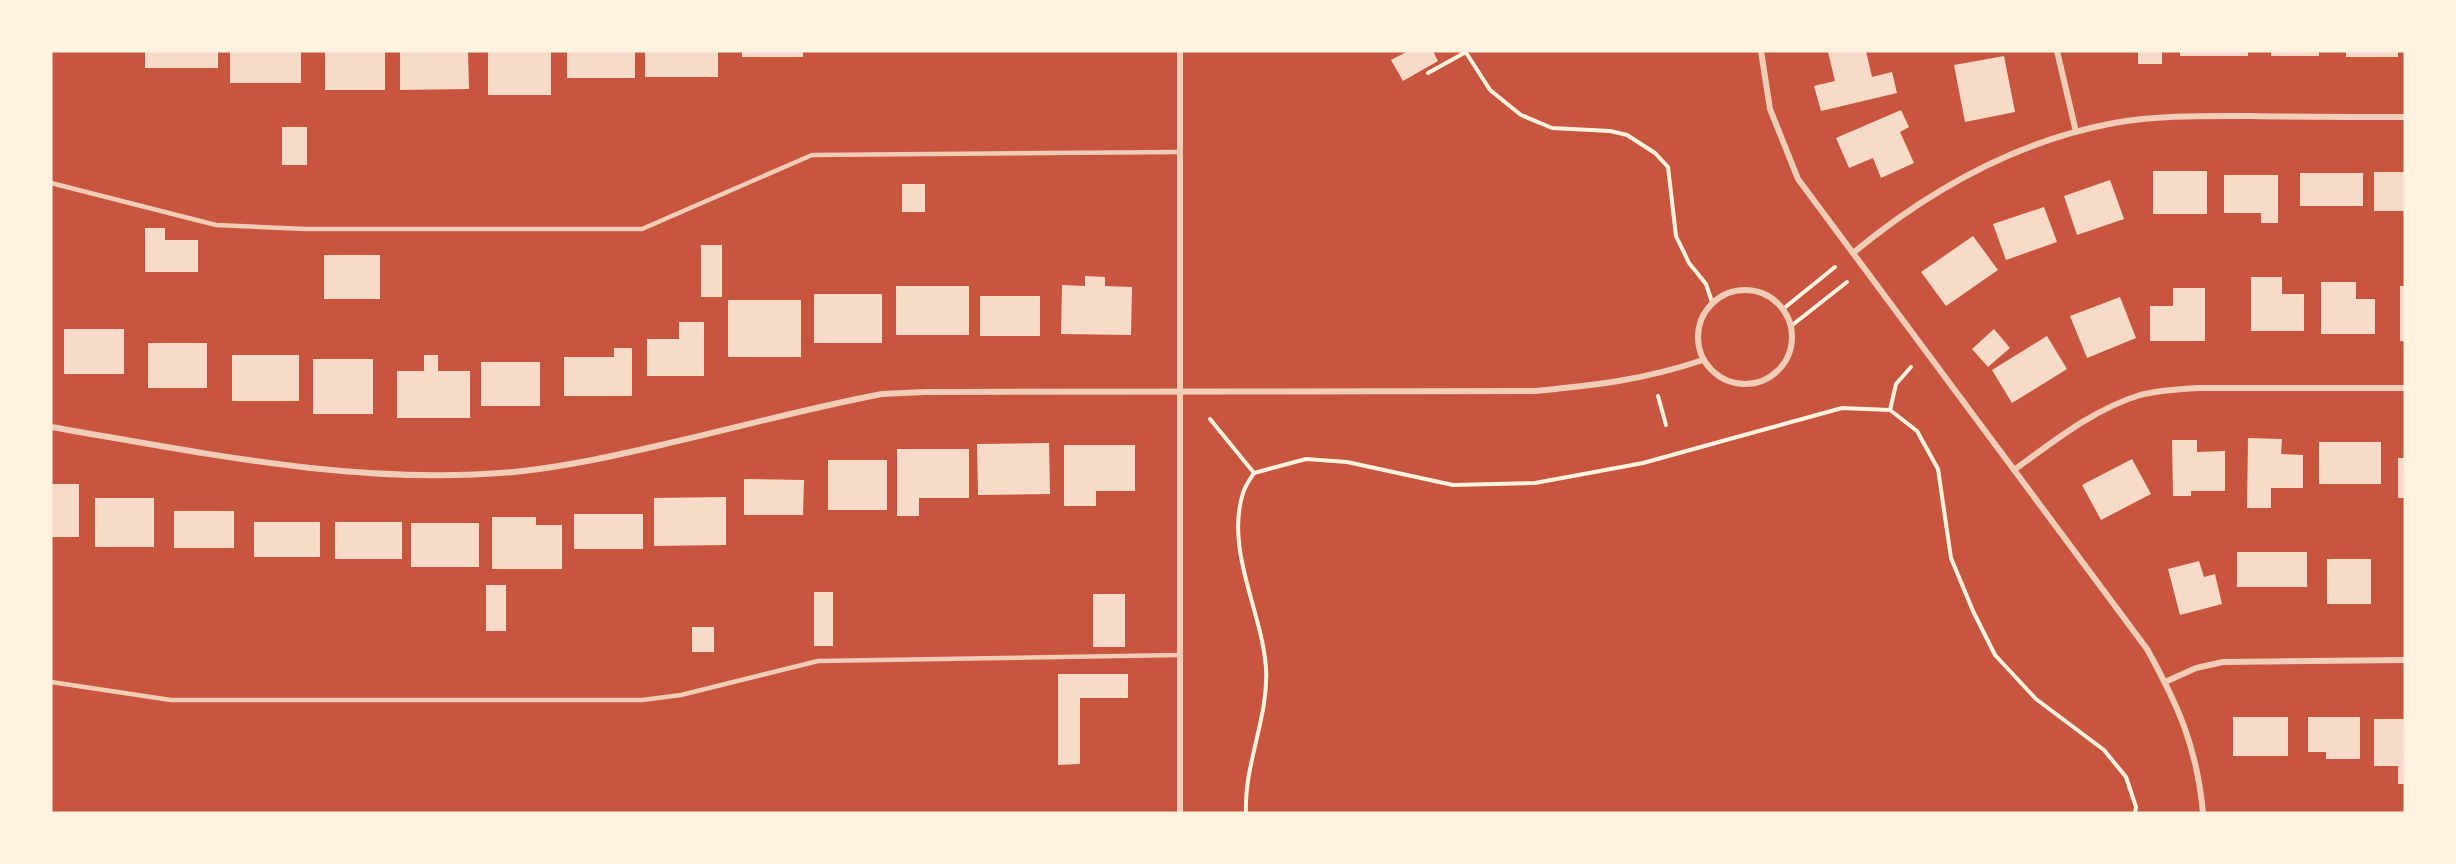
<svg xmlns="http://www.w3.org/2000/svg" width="2456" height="864" viewBox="0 0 2456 864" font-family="'Open Sans',sans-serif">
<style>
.building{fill:#f7dbc8}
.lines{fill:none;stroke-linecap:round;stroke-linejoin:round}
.path{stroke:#fff3e0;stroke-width:4}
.service{stroke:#f1ccb7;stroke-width:4.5}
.minor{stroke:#f1ccb7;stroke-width:6}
</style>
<rect width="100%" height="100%" fill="#c8553d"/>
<!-- building -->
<g class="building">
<rect x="145" y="51" width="73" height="17"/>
<rect x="230" y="51" width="71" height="32"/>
<rect x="325" y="51" width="60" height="39"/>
<polygon points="400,51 468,51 469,89 400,90"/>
<rect x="488" y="51" width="63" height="44"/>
<rect x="567" y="51" width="68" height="27"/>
<rect x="645" y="51" width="73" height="26"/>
<rect x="742" y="51" width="61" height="6"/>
<polygon points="1408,51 1433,51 1438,61 1403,81 1391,60"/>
<polygon points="1866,51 1872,77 1892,72 1897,93 1821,111 1814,86 1835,81 1828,52"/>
<rect x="2138" y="51" width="24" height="13"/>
<rect x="2180" y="51" width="68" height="5"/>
<rect x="2271" y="51" width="48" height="5"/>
<rect x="2346" y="51" width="52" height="6"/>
<polygon points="2004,56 2015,112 1965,122 1954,65"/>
<polygon points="1901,110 1909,127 1900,132 1914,163 1881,178 1873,158 1849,168 1836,138"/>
<rect x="282" y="127" width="25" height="38"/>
<rect x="2153" y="171" width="54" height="43"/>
<rect x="2374" y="172" width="31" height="39"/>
<rect x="2300" y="173" width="63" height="33"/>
<polygon points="2224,175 2278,175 2278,223 2261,223 2261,213 2224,213"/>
<polygon points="2110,180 2124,219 2077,235 2064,196"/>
<rect x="902" y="184" width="23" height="28"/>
<polygon points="2044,207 2057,242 2006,260 1993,224"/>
<polygon points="145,228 165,228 165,240 198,240 198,272 145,272"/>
<polygon points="1973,236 1998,270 1946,306 1921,272"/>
<rect x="701" y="245" width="21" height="52"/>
<rect x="324" y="255" width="56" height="44"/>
<polygon points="1085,276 1105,277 1105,286 1132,287 1131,335 1061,334 1062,285 1085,286"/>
<polygon points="2251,277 2282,277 2282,294 2304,294 2304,331 2251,331"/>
<polygon points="2321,282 2356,282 2356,299 2375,299 2375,334 2321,334"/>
<rect x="896" y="286" width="73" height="49"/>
<rect x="2400" y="286" width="5" height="55"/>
<polygon points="2173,288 2205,288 2205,341 2150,341 2150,306 2173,306"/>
<rect x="814" y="294" width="68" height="49"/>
<rect x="980" y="296" width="60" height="40"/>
<polygon points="2120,297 2136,338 2087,358 2070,316"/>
<rect x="728" y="300" width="73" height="57"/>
<polygon points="679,322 704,322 704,376 647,376 647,339 679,339"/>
<rect x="64" y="329" width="60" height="45"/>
<polygon points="1994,329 2010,348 1988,367 1972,349"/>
<polygon points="2047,336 2067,369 2012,403 1992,370"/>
<rect x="148" y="343" width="59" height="45"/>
<polygon points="614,348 632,348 632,396 564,396 564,357 614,357"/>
<rect x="232" y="355" width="67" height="46"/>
<polygon points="424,355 438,355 438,371 470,371 470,418 397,418 397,371 424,371"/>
<rect x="313" y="359" width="60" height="55"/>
<rect x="481" y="362" width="59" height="44"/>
<polygon points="2248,438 2282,439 2281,454 2303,455 2303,488 2271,488 2271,508 2247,508"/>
<polygon points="2172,440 2197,440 2197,452 2225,451 2225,491 2191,491 2191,496 2173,496"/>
<rect x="2319" y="442" width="62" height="42"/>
<polygon points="1049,443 1050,494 978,495 977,444"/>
<polygon points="1064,445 1135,445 1135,491 1096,491 1096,506 1064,506"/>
<polygon points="897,449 969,449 969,498 919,498 919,516 897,516"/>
<rect x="2398" y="458" width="7" height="40"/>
<polygon points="2132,459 2151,494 2101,520 2082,485"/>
<rect x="828" y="460" width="59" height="50"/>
<polygon points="744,479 804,480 803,515 744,515"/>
<rect x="51" y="484" width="28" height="53"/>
<polygon points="726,497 726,545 654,546 654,498"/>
<rect x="95" y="498" width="59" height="49"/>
<rect x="174" y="511" width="60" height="37"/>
<rect x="574" y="514" width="69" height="35"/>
<polygon points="492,517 536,517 536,525 562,525 562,569 492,569"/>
<rect x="254" y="522" width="66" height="35"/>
<rect x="335" y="522" width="67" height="37"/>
<rect x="411" y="523" width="68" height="44"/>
<rect x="2237" y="552" width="70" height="35"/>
<rect x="2327" y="559" width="44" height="45"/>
<polygon points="2199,561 2204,577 2215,574 2222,604 2180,615 2168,569"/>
<rect x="486" y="585" width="20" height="46"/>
<rect x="814" y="592" width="19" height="54"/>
<rect x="1093" y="594" width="32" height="53"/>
<rect x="692" y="627" width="22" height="25"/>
<polygon points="1058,674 1128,674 1128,698 1080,698 1080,764 1058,765"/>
<rect x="2233" y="717" width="55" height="39"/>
<polygon points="2308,717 2360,717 2360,759 2326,759 2326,752 2308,752"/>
<polygon points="2374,719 2405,719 2405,784 2398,784 2398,766 2374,766"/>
</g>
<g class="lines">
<!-- path -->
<g class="path">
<polyline points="1465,51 1490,90 1521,115 1552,128 1610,131 1627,135 1655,153 1668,167 1676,236 1689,263 1706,284 1712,302"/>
<polyline points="1428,73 1466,52"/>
<polyline points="1783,309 1835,267"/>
<polyline points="1791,326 1847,282"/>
<polyline points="1658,396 1666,425"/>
<polyline points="1890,410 1896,384 1911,367"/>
<polyline points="1210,419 1254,473"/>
<path d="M1246,813C1244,763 1269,717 1266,668C1262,611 1225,551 1243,493C1245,486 1250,479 1254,473L1306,459L1347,462L1453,485L1535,483L1643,463L1842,408L1890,410L1917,431L1938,469L1951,558L1973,611L1995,655L2036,699L2104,750L2126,777L2136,807L2135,813"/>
</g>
<!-- service -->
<g class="service">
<polyline points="51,183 216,225 305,229 642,229 812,155 1179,152"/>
<polyline points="51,682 171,700 642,700 681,695 818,661 1179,655"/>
</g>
<!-- minor -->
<g class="minor">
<path d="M1761,51L1770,109L1798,179L2147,649C2178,705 2197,747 2203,813"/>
<polyline points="2057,51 2076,132"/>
<path d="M1853,253C1928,191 2017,141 2114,123C2159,115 2205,116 2250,116C2302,117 2353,117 2405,117"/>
<circle cx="1745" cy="337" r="47"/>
<path d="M51,427C204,453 358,486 514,472C564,467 613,456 661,445C735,428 808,408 882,394L925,392L1535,391C1597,385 1643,380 1703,360"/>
<path d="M2014,470C2053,442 2092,410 2140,395C2159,390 2179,389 2199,388H2405"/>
<polyline points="2165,682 2196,668 2223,662 2405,660"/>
<polyline points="1180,813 1180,51"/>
</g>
</g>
<!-- border -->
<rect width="2456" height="864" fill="none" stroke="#fff3e0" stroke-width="105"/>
</svg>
